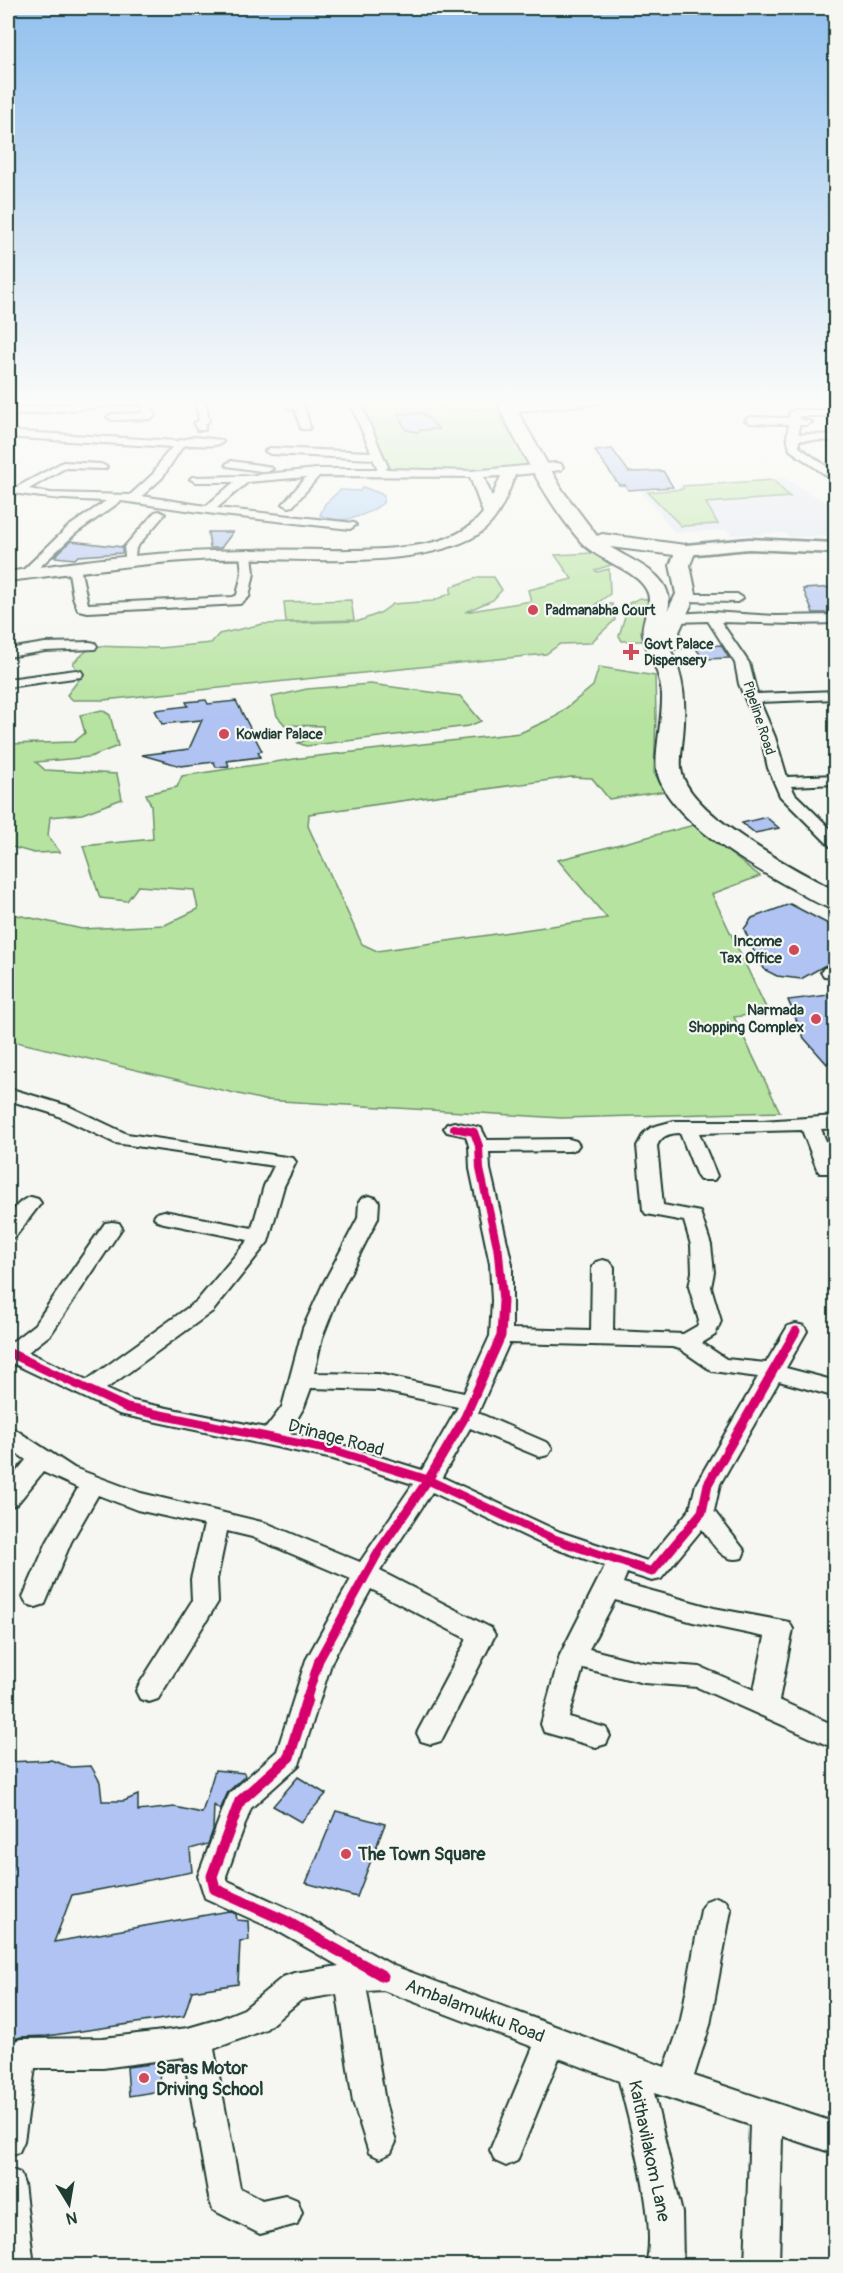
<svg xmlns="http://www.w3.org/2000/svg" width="843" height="2273" viewBox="0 0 843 2273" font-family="Pangolin,sans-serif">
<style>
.built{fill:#e1e7f2}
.green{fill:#b7e3a0;stroke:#6b906a;stroke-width:1.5}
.water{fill:#aed2f7;stroke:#7596a9;stroke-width:1.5}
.building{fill:#b0c3f2;stroke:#1f3d34;stroke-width:1.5}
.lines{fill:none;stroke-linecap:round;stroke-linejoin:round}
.minor-casing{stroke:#1f3d34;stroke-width:4}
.tertiary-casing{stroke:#1f3d34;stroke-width:4}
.secondary-casing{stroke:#1f3d34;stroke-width:5}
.primary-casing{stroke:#1f3d34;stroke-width:4}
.minor{fill:#f6f6f2;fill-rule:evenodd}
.tertiary{fill:#f6f6f2;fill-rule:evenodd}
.secondary{fill:#f6f6f2;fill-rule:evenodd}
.primary{fill:#f6f6f2;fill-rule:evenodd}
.cycleway-far2-casing{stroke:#f6f6f2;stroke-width:11}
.cycleway-far1-casing{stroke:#f6f6f2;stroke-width:13}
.cycleway-casing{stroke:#f6f6f2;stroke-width:15}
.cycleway-far2{stroke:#d6006c;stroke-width:8}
.cycleway-far1{stroke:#d6006c;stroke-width:9}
.cycleway{stroke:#d6006c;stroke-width:11}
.poi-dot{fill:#d1495b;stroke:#f6f6f2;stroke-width:2}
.labels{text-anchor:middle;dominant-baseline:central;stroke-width:4.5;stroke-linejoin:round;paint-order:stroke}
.far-poi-label{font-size:14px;font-weight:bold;fill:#1f3d34;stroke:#f6f6f2;text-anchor:start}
.far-street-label{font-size:14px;fill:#1f3d34;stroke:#f6f6f2}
.poi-label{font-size:15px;font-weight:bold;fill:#1f3d34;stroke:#f6f6f2;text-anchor:end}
.near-street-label{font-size:18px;fill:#1f3d34;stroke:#f6f6f2}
.near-poi-label{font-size:18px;font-weight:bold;fill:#1f3d34;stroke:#f6f6f2;text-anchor:start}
</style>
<rect width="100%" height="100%" fill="#f6f6f2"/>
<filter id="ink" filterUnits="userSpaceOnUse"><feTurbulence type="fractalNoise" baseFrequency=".0167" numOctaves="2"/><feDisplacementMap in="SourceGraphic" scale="12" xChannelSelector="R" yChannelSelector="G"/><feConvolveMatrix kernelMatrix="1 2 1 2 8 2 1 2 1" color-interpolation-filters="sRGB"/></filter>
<g filter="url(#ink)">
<!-- built -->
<polygon class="built" points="785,478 835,508 835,535 791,537 784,533 732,535 726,530 675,533 641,491 678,489 678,485"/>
<!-- green -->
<g class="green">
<polygon points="359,400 443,400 448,410 494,408 532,468 392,472"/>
<polygon points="773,480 790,497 706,503 718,524 681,526 648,492 683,489 683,486"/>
<polygon points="593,553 611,565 595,570 597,572 609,569 610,594 596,604 612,604 615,620 590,643 560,644 546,654 104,700 73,700 67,695 81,677 73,663 92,646 160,648 211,643 219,634 263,624 359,621 380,613 393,604 433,601 451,593 451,587 479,577 494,577 502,590 493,600 465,612 531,601 528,590 572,579 555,555"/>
<polygon points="640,598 650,600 652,605 643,641 622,641 619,636 629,603"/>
<polygon points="351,600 354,620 286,622 284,602"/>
<polygon points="599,667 655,676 656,716 654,773 667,791 609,799 592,778 571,777 309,814 308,826 362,944 377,951 607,918 558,860 698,824 728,852 760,876 712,894 768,1012 734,1017 780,1112 561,1118 264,1100 8,1040 8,913 82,929 165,925 198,909 194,890 138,886 127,901 100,898 83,846 153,839 151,805 146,794 177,787 182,776 301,758 520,733 555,717 593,686"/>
<polygon points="370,684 460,696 481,721 469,726 306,746 298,743 323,733 323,726 285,725 277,716 272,697 307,689"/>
<polygon points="102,710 110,715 118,746 90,757 36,762 45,770 117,774 122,799 82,814 50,817 48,836 60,852 34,853 8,846 8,744 74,742 85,733 80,715"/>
</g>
<!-- water -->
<path class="water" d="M363,487L384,495L383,503C366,516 341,526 320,515L325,504L340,490L360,491Z"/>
<!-- building -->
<g class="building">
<polygon points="423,413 439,429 421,430 418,432 406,430 398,414"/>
<polygon points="612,449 629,472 663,471 673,487 628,490 625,485 619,485 595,451"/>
<polygon points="208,532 233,532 221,548 210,548"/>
<polygon points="71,541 122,547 122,553 78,556 75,559 54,557"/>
<polygon points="836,587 836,613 813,613 803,589"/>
<polygon points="721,645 729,658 703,659 695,647"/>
<polygon points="206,700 208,704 236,701 262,751 258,752 260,757 227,761 229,766 216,767 214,762 181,766 142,755 189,749 202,720 162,724 155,710 188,706 186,702"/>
<polygon points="766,817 779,828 755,833 742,823"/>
<polygon points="790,904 836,928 836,962 824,966 801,979 777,976 765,970 757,958 744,929 752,918"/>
<polygon points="836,994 836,1052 827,1064 804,1038 788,1000"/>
<polygon points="51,1760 71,1767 91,1766 100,1782 102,1801 124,1801 138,1795 138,1811 175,1807 202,1813 215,1770 244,1773 245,1776 228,1792 220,1810 214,1805 213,1830 208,1844 190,1849 192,1872 72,1895 54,1942 229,1911 236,1914 237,1920 248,1921 249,1940 240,1941 238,1984 192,1991 184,2016 47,2036 21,2037 8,2041 8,1762"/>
<polygon points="298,1777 326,1794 301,1822 273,1806"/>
<polygon points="336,1811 385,1824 357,1897 306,1883"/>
<polygon points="159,2063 160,2091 129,2096 127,2067"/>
</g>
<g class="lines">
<defs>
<g id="minor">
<polygon points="107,400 149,400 155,416 150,419 112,420 107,417 112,414 144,413 140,403 8,416 8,410"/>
<polygon points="195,400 205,400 209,421 205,424 205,430 197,430 194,423 199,420"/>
<polygon points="286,400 296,400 297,403 304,406 310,427 309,429 301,429 295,410 288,407"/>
<path d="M349,400H359L388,467L385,469L476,471L482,474L476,477L319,476L293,506L289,507L283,504L306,477L248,482L217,508L354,523L356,525L350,529L222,515L121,501L76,533L30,576H22L20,573L68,527L106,501C73,500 40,498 8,492V486L17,487L63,462L101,464L107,467L105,469L65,468L29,489L51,493L130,495L153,474L162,459L172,447L18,438L8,435V428L20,432L177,441L194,437L222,440L223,442C214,449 195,443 183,446L162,478L142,496L206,506L234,482H196L190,479L192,477L245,476L317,469H378L373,459L270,454L265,451L270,448L371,452Z"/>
<polygon points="794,410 836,410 836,416 799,416 799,419 812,422 807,425 799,425 799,434 836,435 836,441 799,440 799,447 836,473 836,482 790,450 787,437 789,424 750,423 745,420 750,417 789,418 789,413"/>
<polygon points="231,461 267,466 273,469 267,472 227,466 226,464"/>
<polygon points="159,511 165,514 136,548 134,564 126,564 124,547 155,512"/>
<polygon points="246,550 252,554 254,573 249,597 240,604 88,612 78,610 73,597 68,567 74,563 80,567 88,604 233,597 237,595 242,573 240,554"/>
<polygon points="684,594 737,594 743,598 737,602 680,601 678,598 680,595"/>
<polygon points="711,612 776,616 836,615 836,623 796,624 721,622 749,663 757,694 836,691 836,699 760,702 775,737 787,777 836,775 836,784 791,786 795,794 836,834 836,848 830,846 780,796 768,768 761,737 739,684 735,663 708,621 675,622 669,618 675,614"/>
<polygon points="90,642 95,643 97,646 95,649 45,651 8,657 8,649 45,643"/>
<polygon points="76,670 81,671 83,674 81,677 8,687 8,679"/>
<polygon points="830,967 836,967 836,977 824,976 821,972 824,968"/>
<path d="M8,1088L68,1106L127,1134L293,1158L296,1162L284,1186L268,1242L213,1311L106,1389L133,1401L266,1428L282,1407L303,1328L322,1286L358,1218L359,1202L362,1198L369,1196L376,1198L379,1202L378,1218L338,1297L322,1338L314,1373L378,1374L464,1393L490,1336L492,1301L490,1264L470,1169L469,1146L466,1136L447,1132L444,1128L447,1124L454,1122L481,1128L487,1140L569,1139L576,1141L579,1145L576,1149L569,1151L489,1152L490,1169L512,1264V1329L591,1331L592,1267L596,1262L603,1260L610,1262L614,1267L613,1331L683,1334L697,1326L699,1321L689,1287L692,1272L691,1245L684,1221L646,1214L643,1210L637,1146L644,1133L652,1127L674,1121H762L836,1116V1128L821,1129L836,1165L834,1173H820L817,1169L802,1130L699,1133L717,1176L714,1180H700L697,1176L680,1133C669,1133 661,1136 657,1146L663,1205L700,1212L711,1245L714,1272L711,1287L721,1321L715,1335L702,1343L726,1359L766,1363L788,1326L796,1324L804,1326L807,1331L786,1368L836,1381V1397L779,1381L720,1484L714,1511L745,1551L742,1558C722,1564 713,1543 702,1529L661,1579L652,1581L627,1573L623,1583L714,1608L789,1622L793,1629L779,1700L836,1726V1749L697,1687L644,1683L583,1668L569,1717L606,1728L610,1736L606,1744L596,1747L544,1732L541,1724L560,1655L605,1566L542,1544L432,1492L380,1571L491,1628L495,1635L441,1741L431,1744L421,1741L417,1733L467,1639L371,1589L332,1661L299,1765L251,1808L226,1876L228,1881L296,1912L394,1966L665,2067L680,2025L701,1910L706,1901L716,1897L726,1901L731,1910L710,2025L694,2076L836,2123V2154L782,2136L779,2266H745L750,2125L654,2093L682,2213L683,2263L682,2266H645C660,2229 629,2122 619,2081L559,2058L517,2161L506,2166L495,2161L490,2150L533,2047L383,1990L367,1991L385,2102L396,2142L391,2153L380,2158L369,2153L353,2102L337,1994L301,2000L266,2029L214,2049L240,2188L262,2200L285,2195L297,2200L302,2212L297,2224L260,2234L213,2210L209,2198L184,2057L103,2068H35L24,2141L19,2152L8,2156V2043L21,2039L103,2038L188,2028L219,2019L244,2009L283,1977L294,1973L339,1966L276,1930L205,1898L198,1876L226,1801L230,1793L277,1751L306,1660L351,1579L252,1537L227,1531L217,1579L218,1602L158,1699L149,1702L140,1699L136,1691L140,1683L192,1601L191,1579L204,1525L137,1510L98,1495L71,1542L45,1604L36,1607L27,1604L23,1597L47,1542L78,1488L43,1472L17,1504L8,1507V1482L26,1460L8,1447V1428L16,1430L74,1468L141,1493L266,1523L360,1562L413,1484L333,1459L119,1414L8,1361V1345L35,1324L105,1223L112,1222L119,1223L122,1228L51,1334L28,1352L87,1380L197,1301L248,1240L164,1223L157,1221L154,1217L157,1213L164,1211L252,1228L264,1186L274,1166L115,1143L54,1114L8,1100ZM509,1343L672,1347L680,1349L712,1371L758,1377L696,1484L690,1509L647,1561L560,1532L442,1477L470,1428L540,1457L548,1455L552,1449L548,1443L478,1413ZM311,1388L378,1390L458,1407L422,1470L335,1443L289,1433L304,1407ZM615,1600L693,1622L765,1637L754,1690L700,1667L644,1663L589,1649Z"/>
<path d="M31,1197L38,1199L41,1203L15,1237L8,1238C8,1221 12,1202 31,1197Z"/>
<polygon points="8,2168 20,2173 24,2184 34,2266 8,2266"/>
</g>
<g id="tertiary">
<polygon points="554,400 603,400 597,404 507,412 501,408 507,404"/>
<path d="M556,463L561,464L563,467L561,470L515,475C505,501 497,526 470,539C400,572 293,556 216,559C146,562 77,573 8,581V572C87,559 167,551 247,550C305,548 363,554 420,545C444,541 467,533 483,513L469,474L471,471ZM501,476L492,497L484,477Z"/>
</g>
<polygon id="secondary" points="749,539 836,543 836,553 749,549 686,555 678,550 686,545"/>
<path id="primary" d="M495,400H511L563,491L597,536L602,534L693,546L696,550L690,565L696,594L679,632L684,643L681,648L670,649C685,678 686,705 683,737C682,747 680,759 681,769C686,814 798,871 836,891V910C820,906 805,896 791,888C751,866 667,819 657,771C654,754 663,716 662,695C660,668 647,656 643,635C640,619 654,605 647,591C638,570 598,561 582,543C545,501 521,449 495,400ZM610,547L674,555L670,565L676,594L668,610C676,575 633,562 610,547Z"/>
</defs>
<!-- minor casing -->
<use href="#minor" class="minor-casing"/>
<!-- tertiary casing -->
<use href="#tertiary" class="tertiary-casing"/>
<!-- secondary casing -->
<use href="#secondary" class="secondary-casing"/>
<!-- primary casing -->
<use href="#primary" class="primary-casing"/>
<!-- minor -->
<use href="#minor" class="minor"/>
<!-- tertiary -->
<use href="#tertiary" class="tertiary"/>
<!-- secondary -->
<use href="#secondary" class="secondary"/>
<!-- primary -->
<use href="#primary" class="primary"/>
<defs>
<polyline id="cycleway-far2" points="454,1128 474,1132 479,1146 480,1169 498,1251"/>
<g id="cycleway-far1">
<polyline points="8,1352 127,1408 335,1451 428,1480 551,1538 652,1572 702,1512 708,1484 796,1331"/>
<polyline points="306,1701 319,1660 379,1551 428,1480 465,1417 501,1336 503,1301 498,1249"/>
</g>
<polyline id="cycleway" points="307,1699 289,1757 240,1801 212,1876 215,1889 286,1921 383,1976"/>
</defs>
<!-- cycleway-far2 casing -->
<use href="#cycleway-far2" class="cycleway-far2-casing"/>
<!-- cycleway-far1 casing -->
<use href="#cycleway-far1" class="cycleway-far1-casing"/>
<!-- cycleway casing -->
<use href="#cycleway" class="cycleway-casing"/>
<!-- cycleway-far2 -->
<use href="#cycleway-far2" class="cycleway-far2"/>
<!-- cycleway-far1 -->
<use href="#cycleway-far1" class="cycleway-far1"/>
<!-- cycleway -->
<use href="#cycleway" class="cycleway"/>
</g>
</g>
<!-- sky -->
<linearGradient id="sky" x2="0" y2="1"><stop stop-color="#91c0ee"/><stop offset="0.56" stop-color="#fbfbf9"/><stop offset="1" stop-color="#fbfbf9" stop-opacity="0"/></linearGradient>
<rect width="843" height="718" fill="url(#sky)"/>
<!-- markers -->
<g class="poi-dot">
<circle cx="533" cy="610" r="6"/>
<path d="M628 643h6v6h6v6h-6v6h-6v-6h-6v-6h6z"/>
<circle cx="224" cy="734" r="6"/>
<circle cx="794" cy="950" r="6"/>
<circle cx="816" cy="1019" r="6"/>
<circle cx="346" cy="1854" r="6"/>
<circle cx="144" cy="2078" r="6"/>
</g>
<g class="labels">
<!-- far-poi labels -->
<g class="far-poi-label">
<text x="545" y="610">Padmanabha Court</text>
<text x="644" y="644">Govt Palace<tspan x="644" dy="16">Dispensery</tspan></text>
<text x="236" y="734">Kowdiar Palace</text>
</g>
<!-- far-street labels -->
<g class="far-street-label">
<text transform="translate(759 718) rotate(72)">Pipeline Road</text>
</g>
<!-- poi labels -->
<g class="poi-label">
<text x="782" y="941">Income<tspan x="782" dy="17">Tax Office</tspan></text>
<text x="804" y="1010">Narmada<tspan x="804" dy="17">Shopping Complex</tspan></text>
</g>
<!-- near-street labels -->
<g class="near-street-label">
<text transform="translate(336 1438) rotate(15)">Drinage Road</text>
<text transform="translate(475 2011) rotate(21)">Ambalamukku Road</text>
<text transform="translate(649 2151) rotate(78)">Kaithavilakom Lane</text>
</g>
<!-- near-poi labels -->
<g class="near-poi-label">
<text x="358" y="1854">The Town Square</text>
<text x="156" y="2068">Saras Motor<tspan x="156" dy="21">Driving School</tspan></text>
</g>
</g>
<!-- margin -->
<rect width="843" height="2273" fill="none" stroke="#f6f6f2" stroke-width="30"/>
<rect x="15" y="15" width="813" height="2243" fill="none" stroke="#1f3d34" stroke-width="2" filter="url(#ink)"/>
<!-- north arrow -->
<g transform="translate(69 2204) rotate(169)" stroke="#f6f6f2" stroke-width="4.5" paint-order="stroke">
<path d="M0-4.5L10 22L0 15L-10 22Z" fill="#1f3d34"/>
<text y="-9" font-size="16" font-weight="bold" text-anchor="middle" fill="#1f3d34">N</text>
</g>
</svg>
